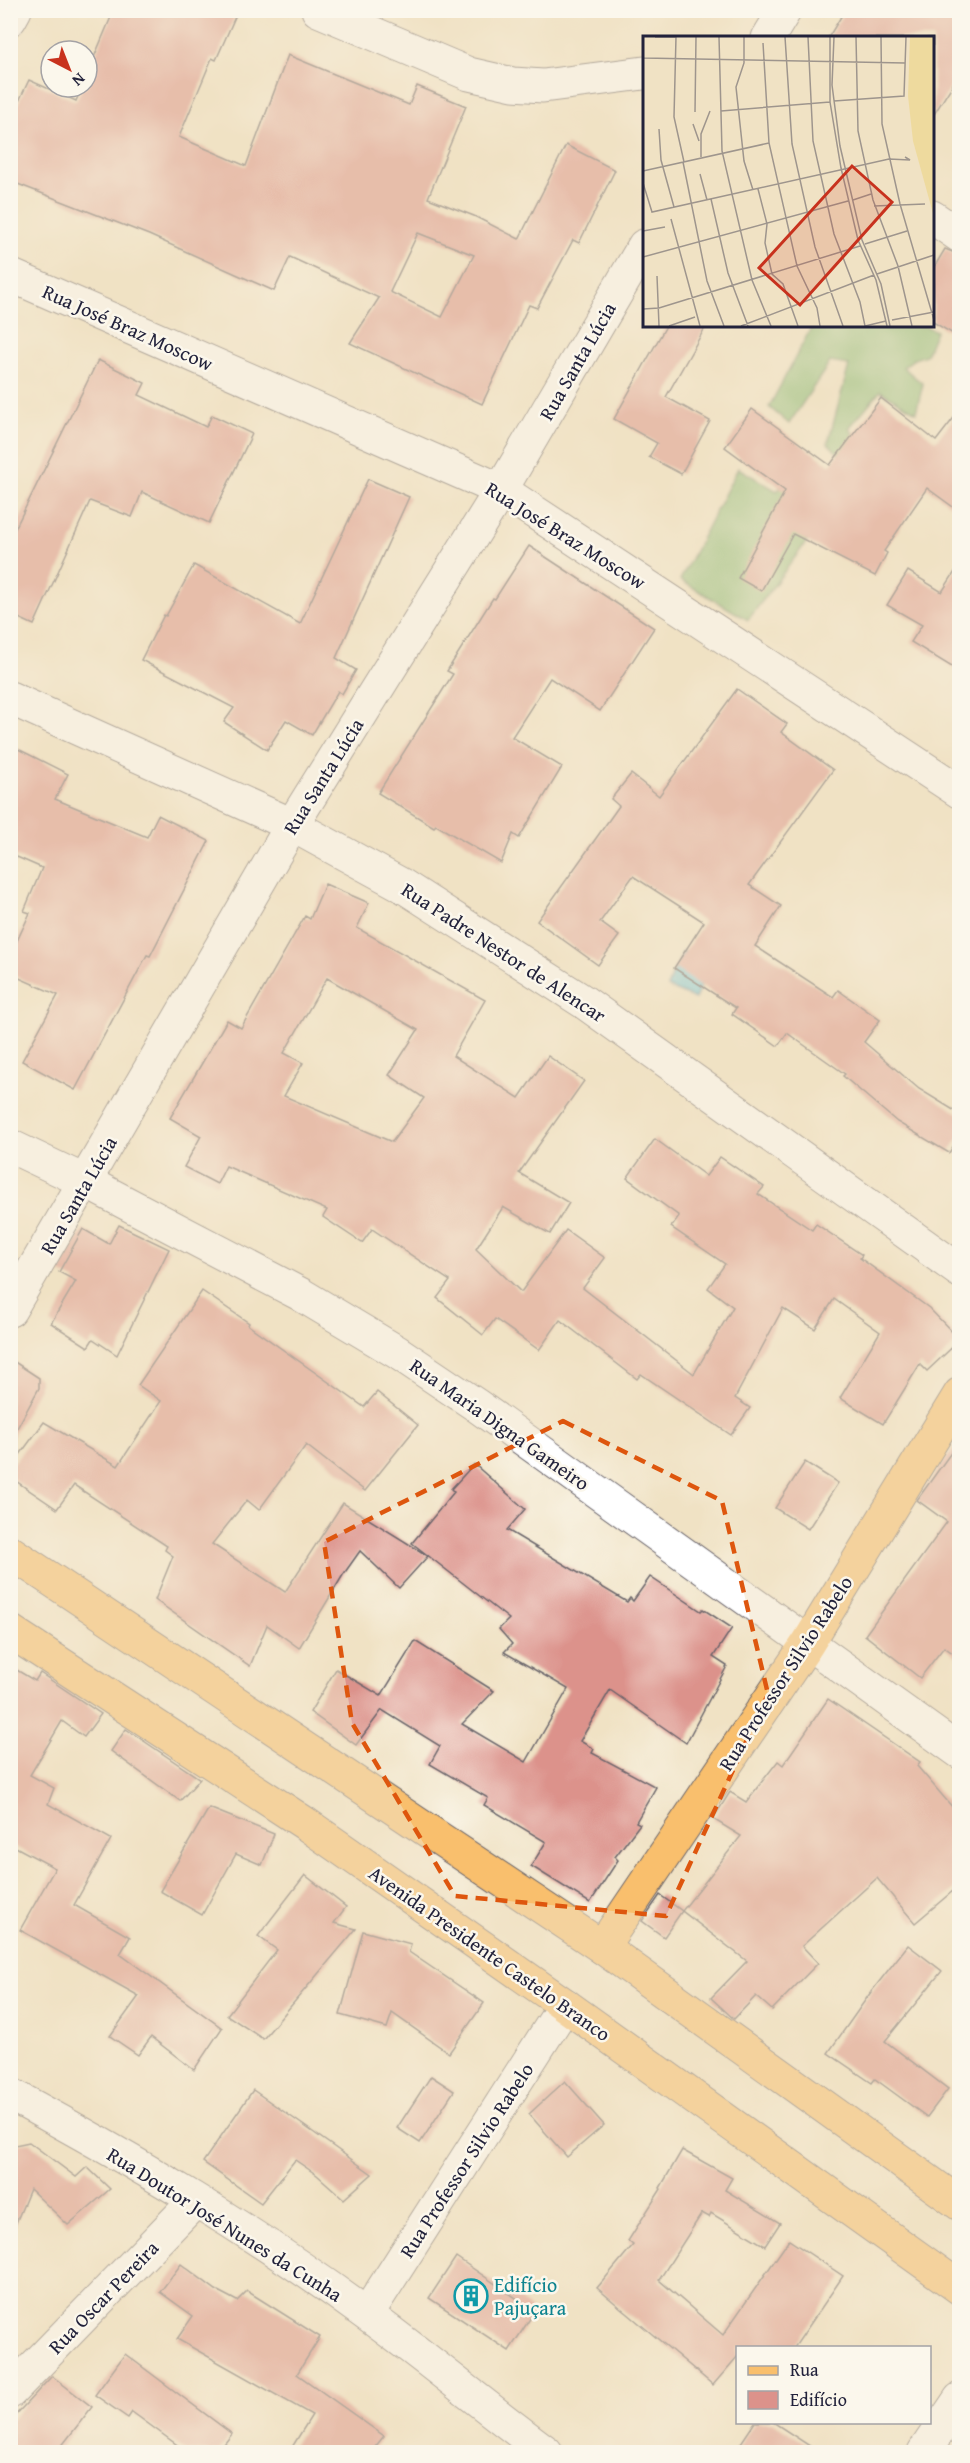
<svg xmlns="http://www.w3.org/2000/svg" width="970" height="2463" viewBox="0 0 970 2463" font-family="'Gentium Book Plus',serif">
<style>
.forest{fill:#86ba74;stroke:#546e58;stroke-width:1.5}
.water{fill:#5cc0da;stroke:#3f718a;stroke-width:1.5}
.building{fill:#dc928b;fill-rule:evenodd}
.lines{fill:none;stroke-linecap:round;stroke-linejoin:round}
.minor-casing{stroke:#6a656b;stroke-width:35}
.major-casing{stroke:#6a656b;stroke-width:35}
.minor{stroke:#fff;stroke-width:33}
.major{stroke:#f9bf6d;stroke-width:33}
.marked{fill:none;stroke:#de560e;stroke-width:4.5;stroke-dasharray:12 8;stroke-linejoin:round}
.labels{text-anchor:middle;dominant-baseline:central;stroke-width:5;stroke-linejoin:round;paint-order:stroke}
.street-label{font-size:20px;fill:#22223b;stroke:#fbf7ec}
.culture-label{font-size:20px;fill:#0d838f;stroke:#fbf7ec;text-anchor:start}
.inset-road{fill:none;stroke:#9e958d;stroke-width:1.5}
.view{fill:#c8321e;fill-opacity:0.15;stroke:#c8321e;stroke-width:3}
.inset-edge{fill:none;stroke:#22223b;stroke-width:3}
</style>
<rect width="100%" height="100%" fill="#fbf7ec"/>
<filter id="ink" filterUnits="userSpaceOnUse"><feTurbulence type="fractalNoise" baseFrequency=".0167" numOctaves="2"/><feDisplacementMap in="SourceGraphic" scale="12" xChannelSelector="R" yChannelSelector="G"/><feConvolveMatrix kernelMatrix="1 2 1 2 8 2 1 2 1" color-interpolation-filters="sRGB"/></filter>
<filter id="wash" filterUnits="userSpaceOnUse"><feTurbulence type="fractalNoise" baseFrequency=".008" numOctaves="4" result="noise"/><feDisplacementMap in="SourceGraphic" scale="24" xChannelSelector="R" yChannelSelector="G"/><feGaussianBlur stdDeviation="1.35" result="paint"/><feColorMatrix in="noise" values="0 0 0 0 0 0 0 0 0 0 0 0 0 0 0 0 0 1.4 0 .05"/><feComposite in="paint" operator="in"/></filter>
<g filter="url(#wash)">
<rect width="100%" height="100%" fill="#f0e2c4"/>
<!-- forest -->
<g class="forest">
<polygon points="825,326 925,326 936,331 926,355 914,359 903,367 923,384 916,412 880,391 849,428 871,458 858,474 828,443 849,365 830,362 789,424 769,407 811,328"/>
<polygon points="738,468 777,491 794,474 808,540 748,620 680,580"/>
</g>
<!-- water -->
<polygon class="water" points="683,951 711,963 695,999 667,987"/>
<g id="blocks">
<!-- building -->
<g class="building">
<path d="M114,10H238L216,60L212,58L179,137L246,166L288,55L409,105L417,86L466,106L428,198L474,216L519,239L566,145L615,170L579,243L573,240L537,308L529,305L482,404L350,343L379,298L290,257L274,291L149,235L10,181V120L29,80L76,101L82,87H87V74ZM418,233L474,255L442,317L390,292Z"/>
<polygon points="845,10 945,10 960,20 960,73 933,116 933,38 828,38"/>
<polygon points="945,249 960,255 960,338 933,322 933,269"/>
<polygon points="666,326 706,326 666,397 710,421 681,474 649,457 657,443 614,419"/>
<polygon points="98,360 145,383 139,395 206,427 212,415 252,434 209,523 142,492 132,517 90,501 34,625 10,614 10,539"/>
<polygon points="881,398 936,441 960,410 960,512 927,488 884,551 887,553 875,576 793,534 761,591 738,578 785,491 725,447 752,409 830,465"/>
<polygon points="368,479 409,497 336,658 356,670 342,694 338,691 312,735 286,720 267,750 224,722 234,708 141,660 164,615 166,616 194,565 300,624"/>
<polygon points="529,546 654,628 600,711 550,678 512,737 562,767 519,838 513,834 501,863 436,825 434,827 378,793 453,674 447,671 493,598 495,599"/>
<polygon points="960,564 960,672 911,642 922,625 887,605 908,571 942,592"/>
<polygon points="737,689 787,724 781,732 833,770 749,885 781,906 755,946 833,997 838,990 880,1020 864,1042 919,1089 960,1114 960,1136 949,1153 897,1122 843,1076 845,1074 787,1033 778,1046 732,1014 736,1008 674,968 704,922 633,876 600,922 619,936 598,965 537,921 619,806 611,799 631,774 659,796"/>
<polygon points="10,745 68,774 55,799 147,837 158,815 209,841 150,956 147,955 75,1090 22,1061 58,995 10,974 10,956 30,913 24,911 42,868 10,854"/>
<path d="M325,884L369,903L357,928L485,1000L453,1056L519,1098L548,1056L584,1081L519,1173L569,1203L550,1234L503,1207L476,1249L521,1292L566,1230L605,1258L583,1288L694,1374L733,1307L708,1288L725,1264L671,1227L679,1216L627,1178L655,1139L706,1176L720,1157L764,1187L758,1194L812,1230L816,1224L862,1255L860,1258L929,1308L960,1340L927,1371L920,1364L883,1424L840,1398L880,1332L834,1299L815,1329L783,1308L735,1398L750,1408L731,1435L641,1374L637,1379L560,1320L539,1350L495,1319L483,1335L437,1298L450,1281L372,1229L362,1243L323,1217L327,1210L226,1166L217,1184L184,1167L201,1136L170,1118L227,1020L241,1028L305,916L310,919ZM327,978L418,1030L389,1075L424,1098L392,1142L284,1096L303,1063L284,1053Z"/>
<polygon points="119,1225 169,1249 117,1355 93,1339 88,1347 51,1323 76,1281 59,1272 83,1229 109,1244"/>
<polygon points="202,1291 249,1323 248,1325 364,1407 377,1392 418,1425 365,1491 306,1445 259,1510 247,1500 212,1544 285,1592 343,1503 428,1556 399,1588 360,1551 343,1575 299,1648 267,1625 250,1666 155,1600 173,1556 165,1550 167,1546 74,1485 57,1509 10,1477 10,1468 44,1422 118,1466 161,1401 138,1385"/>
<polygon points="10,1359 39,1378 39,1388 10,1441"/>
<polygon points="960,1440 960,1658 944,1647 920,1678 865,1635 947,1522 917,1500"/>
<polygon points="805,1462 838,1483 808,1529 775,1508"/>
<polygon points="474,1464 525,1509 507,1530 627,1602 630,1598 633,1601 650,1577 701,1611 703,1609 732,1628 713,1657 727,1666 686,1743 610,1690 580,1741 594,1749 592,1753 656,1787 636,1822 640,1824 615,1857 618,1860 590,1903 531,1866 546,1842 484,1805 488,1798 430,1764 440,1746 382,1710 356,1745 310,1712 336,1669 381,1696 415,1641 494,1691 462,1724 526,1762 568,1689 504,1652 512,1644 499,1629 509,1619 412,1543 454,1492 451,1489"/>
<polygon points="10,1666 35,1681 40,1673 101,1714 84,1737 62,1721 30,1775 54,1788 48,1804 111,1839 74,1905 130,1937 120,1954 222,2028 194,2070 151,2037 138,2055 110,2036 139,1996 20,1930 55,1868 10,1844"/>
<polygon points="828,1699 920,1762 917,1766 960,1816 960,1885 915,1923 877,1878 802,1946 818,1963 772,2010 756,1996 734,2019 711,1998 747,1961 682,1911 741,1836 713,1819 730,1792 746,1802 778,1761 783,1765"/>
<polygon points="126,1729 200,1779 180,1801 111,1751"/>
<polygon points="209,1808 274,1834 262,1865 236,1854 202,1915 160,1891"/>
<polygon points="305,1875 346,1907 334,1923 356,1929 263,2039 227,2015 277,1950 258,1936"/>
<polygon points="660,1895 682,1911 664,1937 642,1921"/>
<polygon points="363,1931 411,1944 409,1952 484,2003 449,2053 392,2013 387,2028 340,2015"/>
<polygon points="908,1945 942,1971 885,2041 948,2089 927,2117 875,2079 872,2083 828,2053 871,1992"/>
<polygon points="431,2076 454,2091 420,2143 397,2128"/>
<polygon points="565,2081 604,2125 567,2157 529,2114"/>
<polygon points="253,2090 303,2125 372,2174 344,2199 317,2175 295,2160 261,2203 203,2162"/>
<polygon points="29,2142 76,2177 87,2167 110,2189 68,2225 30,2189 11,2235 10,2146"/>
<polygon points="682,2150 732,2178 725,2190 780,2223 765,2246 711,2213 709,2217 702,2213 659,2280 723,2335 789,2240 843,2276 794,2348 738,2348 738,2356 713,2385 597,2288 633,2245 628,2241 661,2189 660,2188"/>
<polygon points="456,2257 535,2311 509,2351 429,2298"/>
<polygon points="181,2264 216,2290 237,2301 247,2291 320,2337 297,2374 384,2436 371,2452 289,2452 312,2415 177,2339 193,2316 160,2292"/>
<polygon points="125,2354 232,2434 218,2452 187,2452 132,2412 128,2418 95,2395"/>
<polygon points="52,2376 92,2407 57,2452 10,2452 10,2421"/>
<polygon points="755,2422 773,2422 819,2452 735,2452"/>
</g>
</g>
</g>
<g filter="url(#ink)">
<use href="#blocks" fill-opacity="0" stroke="#6a656b" stroke-width="1.5"/>
<g class="lines">
<defs>
<g id="minor">
<polyline points="318,10 469,74 513,84 543,86 644,73"/>
<polyline points="10,19 15,10"/>
<polyline points="768,38 785,10"/>
<polyline points="932,217 960,236"/>
<polyline points="10,275 501,490 960,792"/>
<polyline points="10,698 292,825 400,884 584,1002 960,1271"/>
<polyline points="10,1146 86,1182 300,1294 397,1352 476,1405 960,1752"/>
<polyline points="10,1310 292,825 501,490 644,246"/>
<path d="M10,2094C132,2160 254,2231 366,2314C427,2358 485,2407 546,2452"/>
<polyline points="367,2314 565,2005"/>
<polyline points="10,2392 195,2201"/>
<polyline points="924,2452 960,2399"/>
</g>
<g id="major">
<polyline points="10,1552 602,1947 960,2204"/>
<polyline points="10,1631 306,1824 565,2005 960,2288"/>
<polyline points="602,1947 808,1643 960,1394"/>
</g>
</defs>
<!-- minor casing -->
<use href="#minor" class="minor-casing"/>
<!-- major casing -->
<use href="#major" class="major-casing"/>
<!-- minor -->
<use href="#minor" class="minor"/>
<!-- major -->
<use href="#major" class="major"/>
</g>
</g>
<!-- marked area -->
<path d="M0 0H970V2463H0ZM563,1421L722,1501L768,1694L666,1916L455,1896L352,1723L324,1542Z" fill="#f0e2c4" fill-opacity=".55" fill-rule="evenodd"/>
<path class="marked" d="M563,1421L722,1501L768,1694L666,1916L455,1896L352,1723L324,1542Z"/>
<!-- icons -->
<defs>
<symbol id="building-ring" viewBox="-11 -11 22 22"><circle r="9.5" fill="#fbf7ec" stroke="#0f9aa8" stroke-width="1.5"/><path d="M-4-6H4V6H1V3H-1V6H-4ZM-2.5-4.3h1.7v1.8h-1.7ZM.8-4.3h1.7v1.8H.8ZM-2.5-1h1.7V.8h-1.7ZM.8-1h1.7V.8H.8Z" fill="#0f9aa8"/></symbol>
</defs>
<g fill-rule="evenodd">
<use href="#building-ring" x="452" y="2277" width="38" height="38"/>
</g>
<g class="labels">
<!-- street labels -->
<g class="street-label">
<text transform="translate(128 327) rotate(24)">Rua José Braz Moscow</text>
<text transform="translate(577 361) rotate(-60)">Rua Santa Lúcia</text>
<text transform="translate(566 535) rotate(32)">Rua José Braz Moscow</text>
<text transform="translate(323 776) rotate(-58)">Rua Santa Lúcia</text>
<text transform="translate(504 952) rotate(33)">Rua Padre Nestor de Alencar</text>
<text transform="translate(78 1195) rotate(-60)">Rua Santa Lúcia</text>
<text transform="translate(500 1424) rotate(35)">Rua Maria Digna Gameiro</text>
<text transform="translate(785 1673) rotate(-57)">Rua Professor Silvio Rabelo</text>
<text transform="translate(490 1953) rotate(35)">Avenida Presidente Castelo Branco</text>
<text transform="translate(466 2160) rotate(-57)">Rua Professor Silvio Rabelo</text>
<text transform="translate(225 2224) rotate(32)">Rua Doutor José Nunes da Cunha</text>
<text transform="translate(103 2297) rotate(-46)">Rua Oscar Pereira</text>
</g>
<!-- culture labels -->
<g class="culture-label">
<text x="494" y="2284">Edifício<tspan x="494" dy="23">Pajuçara</tspan></text>
</g>
</g>
<!-- overview -->
<g transform="translate(643 36)">
<rect width="291" height="291" fill="#f0e2c4"/>
<path d="M267,1H291V181L270,105L265,60Z" fill="#eeda9e"/>
<path class="inset-road" d="M12,1H33M33,1L31,81L41,126M76,1L79,115L109,244L128,290M101,1V27L93,51L101,125L110,154M142,1L149,108L172,211L200,290M165,1L170,105L191,198L217,266L222,290M187,1V66L198,132L215,204L233,244L244,290M191,1L189,49L197,110L219,204L238,248L247,290M213,1L215,95L230,164L255,230L269,290M238,1L239,88L257,168L291,284M120,7L126,107L154,230L174,272L177,290M0,22L262,27M0,22V1M191,65L261,60L263,1M78,75L187,66M52,76L53,1M50,88L56,105M16,93L18,124L31,171M58,121V98L67,75M40,126L64,245L81,290M0,135L126,107M57,138L64,164M0,147L9,176L246,123L267,124L262,121M115,153L124,188L122,207L129,238L140,248L155,290M68,163L85,237L105,290M210,164L228,158M231,170L282,168M28,183L57,290M0,195L22,191M222,208L264,195M0,221L205,165M234,238L291,219M14,240L16,290M0,273L16,272L217,210M249,284L291,276M26,290L52,281M98,290L231,239M222,290L243,285"/>
<path class="view" d="M209,130L249,166L157,269L116,232Z"/>
<rect width="291" height="291" class="inset-edge"/>
</g>
<!-- margin -->
<rect width="970" height="2463" fill="none" stroke="#fbf7ec" stroke-width="36"/>
<!-- legend -->
<rect x="736" y="2346" width="195" height="78" fill="#fbf7ec" stroke="#a4a2a5" stroke-width="1.5"/>
<rect x="748" y="2366" width="30" height="9" fill="#f9bf6d" stroke="#a4a2a5" stroke-width="1.5"/>
<text x="790" y="2376" font-size="18" fill="#22223b">Rua</text>
<rect x="748" y="2391" width="30" height="18" fill="#dc928b" stroke="#a4a2a5" stroke-width="1.5"/>
<text x="790" y="2406" font-size="18" fill="#22223b">Edifício</text>
<!-- north arrow -->
<g transform="translate(69 69) rotate(138)"><circle r="28" fill="#fbf7ec" stroke="#a4a2a5" stroke-width="1.5"/>
<path d="M0-4.5L10 22L0 15L-10 22Z" fill="#c8321e"/>
<text y="-9" font-size="16" font-weight="bold" text-anchor="middle" fill="#22223b">N</text>
</g>
</svg>
